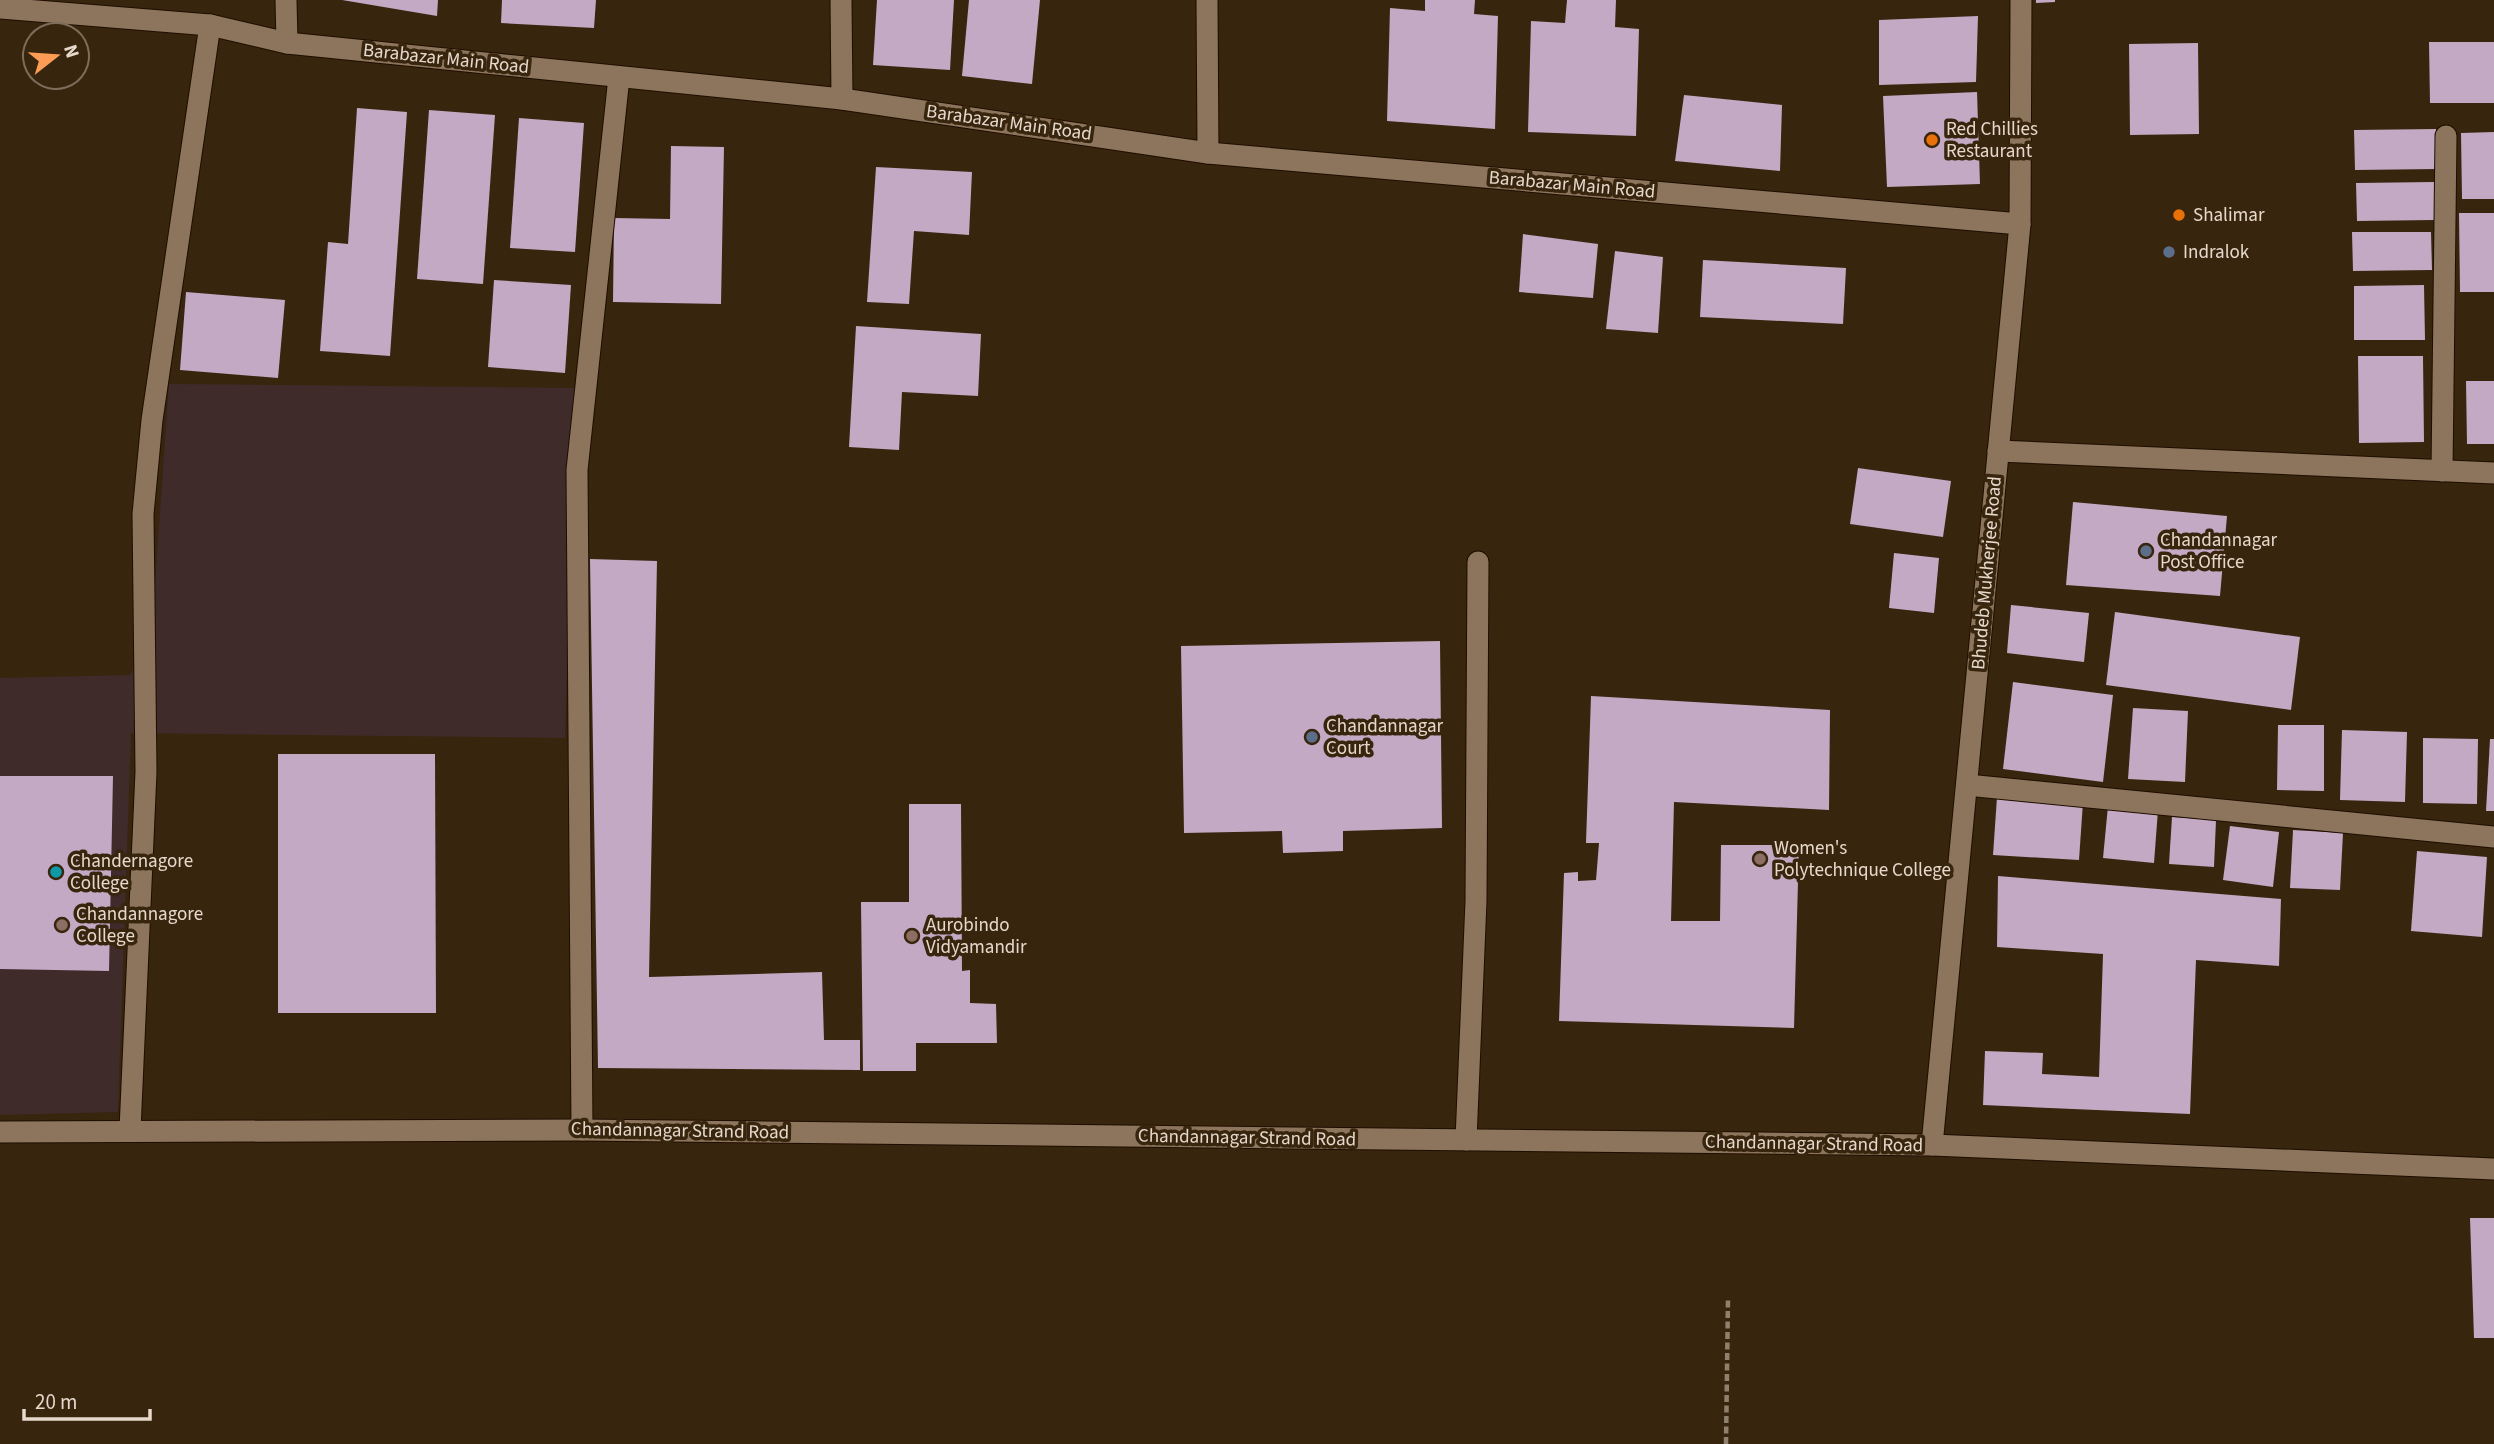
<svg xmlns="http://www.w3.org/2000/svg" width="2494" height="1444" viewBox="0 0 2494 1444" font-family="'Source Sans 3',sans-serif">
<style>
.education{fill:#3f2b2a}
.building{fill:#c3a9c3}
.lines{fill:none;stroke-linecap:round;stroke-linejoin:round}
.minor-casing{stroke:#1f0d00;stroke-width:23}
.path{stroke:#90806e;stroke-width:4.5;stroke-dasharray:7 3.5;stroke-linecap:butt}
.minor{stroke:#8c755c;stroke-width:21}
.food-dot{fill:#e8710a;stroke:#38250e;stroke-width:2.5}
.service-dot{fill:#5c6f8a;stroke:#38250e;stroke-width:2.5}
.education-dot{fill:#8d6e63;stroke:#38250e;stroke-width:2.5}
.culture-dot{fill:#0f9aa8;stroke:#38250e;stroke-width:2.5}
.labels{text-anchor:middle;dominant-baseline:central;stroke-width:7;stroke-linejoin:round;paint-order:stroke}
.street-label{font-size:19px;fill:#e6d9cc;stroke:#38250e}
.poi-label{font-size:19px;fill:#e6d9cc;stroke:#38250e;text-anchor:start}
</style>
<rect width="100%" height="100%" fill="#38250e"/>
<!-- education -->
<polygon class="education" points="169,384 575,388 565,738 131,733 118,1112 0,1115 0,678 131,675 155,584"/>
<!-- building -->
<g class="building">
<polygon points="342,0 438,0 437,16"/>
<polygon points="502,0 596,0 594,28 501,23"/>
<polygon points="877,0 954,0 950,70 873,65"/>
<polygon points="969,0 1040,0 1032,84 962,76"/>
<polygon points="1425,0 1475,0 1474,14 1498,16 1495,129 1387,121 1390,8 1425,11"/>
<polygon points="1567,0 1616,0 1615,27 1639,29 1636,136 1528,132 1531,21 1565,23"/>
<polygon points="2036,0 2055,0 2055,2 2036,3"/>
<polygon points="1978,16 1976,82 1879,85 1879,20"/>
<polygon points="2429,42 2494,42 2494,103 2430,103"/>
<polygon points="2198,43 2199,134 2130,135 2129,44"/>
<polygon points="1977,92 1980,184 1887,187 1883,96"/>
<polygon points="1684,95 1782,105 1780,171 1675,161"/>
<polygon points="357,108 407,112 390,356 320,351 328,242 348,244"/>
<polygon points="429,110 495,115 483,284 417,279"/>
<polygon points="519,118 584,123 575,252 510,248"/>
<polygon points="2436,129 2436,169 2355,170 2354,130"/>
<polygon points="2494,132 2494,199 2462,199 2461,133"/>
<polygon points="671,146 724,147 721,304 613,302 614,218 670,219"/>
<polygon points="876,167 972,172 969,235 914,231 909,304 867,302"/>
<polygon points="2434,182 2434,220 2357,221 2356,183"/>
<polygon points="2459,213 2494,213 2494,292 2460,292"/>
<polygon points="2352,232 2431,232 2432,270 2353,271"/>
<polygon points="1523,234 1598,244 1593,298 1519,292"/>
<polygon points="1615,251 1663,257 1658,333 1606,329"/>
<polygon points="1703,260 1846,268 1843,324 1700,317"/>
<polygon points="494,280 571,285 565,373 488,367"/>
<polygon points="2424,285 2425,340 2354,340 2354,286"/>
<polygon points="186,292 285,300 278,378 180,370"/>
<polygon points="856,326 981,334 978,396 902,392 899,450 849,447"/>
<polygon points="2358,356 2423,356 2424,442 2359,443"/>
<polygon points="2466,381 2494,381 2494,444 2467,444"/>
<polygon points="1858,468 1951,481 1943,537 1850,524"/>
<polygon points="2073,502 2227,516 2220,596 2066,585"/>
<polygon points="1894,553 1939,558 1934,613 1889,608"/>
<polygon points="590,559 657,561 649,977 822,972 824,1040 860,1040 860,1070 598,1068"/>
<polygon points="2011,605 2089,613 2084,662 2007,653"/>
<polygon points="2115,612 2300,637 2291,710 2106,685"/>
<polygon points="1440,641 1442,828 1343,831 1343,851 1283,853 1282,831 1184,833 1181,646"/>
<polygon points="2013,682 2113,695 2103,782 2003,769"/>
<polygon points="1591,696 1830,710 1829,810 1674,802 1671,921 1720,921 1721,845 1799,845 1794,1028 1559,1021 1564,873 1578,872 1578,881 1596,880 1599,843 1586,843"/>
<polygon points="2133,708 2188,711 2185,782 2128,779"/>
<polygon points="2278,725 2324,725 2324,791 2277,790"/>
<polygon points="2342,730 2407,732 2405,802 2340,800"/>
<polygon points="2423,738 2478,739 2477,804 2423,803"/>
<polygon points="2490,739 2494,739 2494,811 2486,811"/>
<polygon points="278,754 435,754 436,1013 278,1013"/>
<polygon points="0,776 113,776 109,971 0,969"/>
<polygon points="1997,797 2083,802 2079,860 1993,855"/>
<polygon points="909,804 961,804 962,971 970,970 970,1003 996,1004 997,1043 916,1043 916,1071 863,1071 861,902 909,902"/>
<polygon points="2108,806 2158,810 2154,863 2103,858"/>
<polygon points="2172,817 2216,820 2214,867 2169,864"/>
<polygon points="2230,826 2279,832 2273,887 2223,880"/>
<polygon points="2293,830 2343,833 2340,890 2290,888"/>
<polygon points="2417,851 2487,857 2482,937 2411,931"/>
<polygon points="1998,876 2281,899 2279,966 2196,960 2190,1114 1983,1105 1985,1051 2043,1053 2042,1074 2099,1077 2103,954 1997,947"/>
<polygon points="2470,1218 2494,1218 2494,1338 2474,1338"/>
</g>
<g class="lines">
<defs>
<g id="minor">
<polyline points="286,0 287,43"/>
<polyline points="841,0 842,99"/>
<polyline points="1207,0 1208,153"/>
<polyline points="0,8 210,25 287,43 842,99 1208,153 2020,224"/>
<polyline points="1998,451 2494,473"/>
<polyline points="2442,471 2446,136"/>
<polyline points="1967,785 2494,837"/>
<polyline points="130,1130 146,772 143,514 152,420 210,25"/>
<polyline points="582,1130 577,470 619,77"/>
<polyline points="0,1132 582,1130 1932,1145 2494,1169"/>
<polyline points="1466,1140 1476,901 1478,562"/>
<polyline points="1932,1145 2020,224 2021,0"/>
</g>
</defs>
<!-- minor casing -->
<use href="#minor" class="minor-casing"/>
<!-- path -->
<polyline class="path" points="1726,1444 1728,1299"/>
<!-- minor -->
<use href="#minor" class="minor"/>
</g>
<!-- markers -->
<g class="food-dot">
<circle cx="1932" cy="140" r="7"/>
<circle cx="2179" cy="215" r="7"/>
</g>
<g class="service-dot">
<circle cx="2169" cy="252" r="7"/>
<circle cx="2146" cy="551" r="7"/>
<circle cx="1312" cy="737" r="7"/>
</g>
<g class="education-dot">
<circle cx="1760" cy="859" r="7"/>
<circle cx="62" cy="925" r="7"/>
<circle cx="912" cy="936" r="7"/>
</g>
<circle class="culture-dot" cx="56" cy="872" r="7"/>
<g class="labels">
<!-- street labels -->
<g class="street-label">
<text transform="translate(446 59) rotate(6)">Barabazar Main Road</text>
<text transform="translate(1009 123) rotate(8)">Barabazar Main Road</text>
<text transform="translate(1572 185) rotate(5)">Barabazar Main Road</text>
<text transform="translate(1987 573) rotate(-85)">Bhudeb Mukherjee Road</text>
<text transform="translate(680 1131) rotate(1)">Chandannagar Strand Road</text>
<text transform="translate(1247 1138) rotate(1)">Chandannagar Strand Road</text>
<text transform="translate(1814 1144) rotate(1)">Chandannagar Strand Road</text>
</g>
<!-- poi labels -->
<g class="poi-label">
<text x="1946" y="129">Red Chillies<tspan x="1946" dy="22">Restaurant</tspan></text>
<text x="2193" y="215">Shalimar</text>
<text x="2183" y="252">Indralok</text>
<text x="2160" y="540">Chandannagar<tspan x="2160" dy="22">Post Office</tspan></text>
<text x="1326" y="726">Chandannagar<tspan x="1326" dy="22">Court</tspan></text>
<text x="1774" y="848">Women's<tspan x="1774" dy="22">Polytechnique College</tspan></text>
<text x="70" y="861">Chandernagore<tspan x="70" dy="22">College</tspan></text>
<text x="76" y="914">Chandannagore<tspan x="76" dy="22">College</tspan></text>
<text x="926" y="925">Aurobindo<tspan x="926" dy="22">Vidyamandir</tspan></text>
</g>
</g>
<!-- north arrow -->
<g transform="translate(56 56) rotate(73)"><circle r="33" fill="#38250e" stroke="#7e6d5a" stroke-width="2"/>
<path d="M0-5L12 26L0 18L-12 26Z" fill="#fd9d55"/>
<text y="-10" font-size="19" font-weight="bold" text-anchor="middle" fill="#e6d9cc">N</text>
</g>
<!-- scale -->
<path d="M24 1409v10h126v-10" fill="none" stroke="#e6d9cc" stroke-width="3.5"/>
<text x="35" y="1409" font-size="21" fill="#e6d9cc" stroke="#38250e" stroke-width="5" paint-order="stroke">20 m</text>
</svg>
